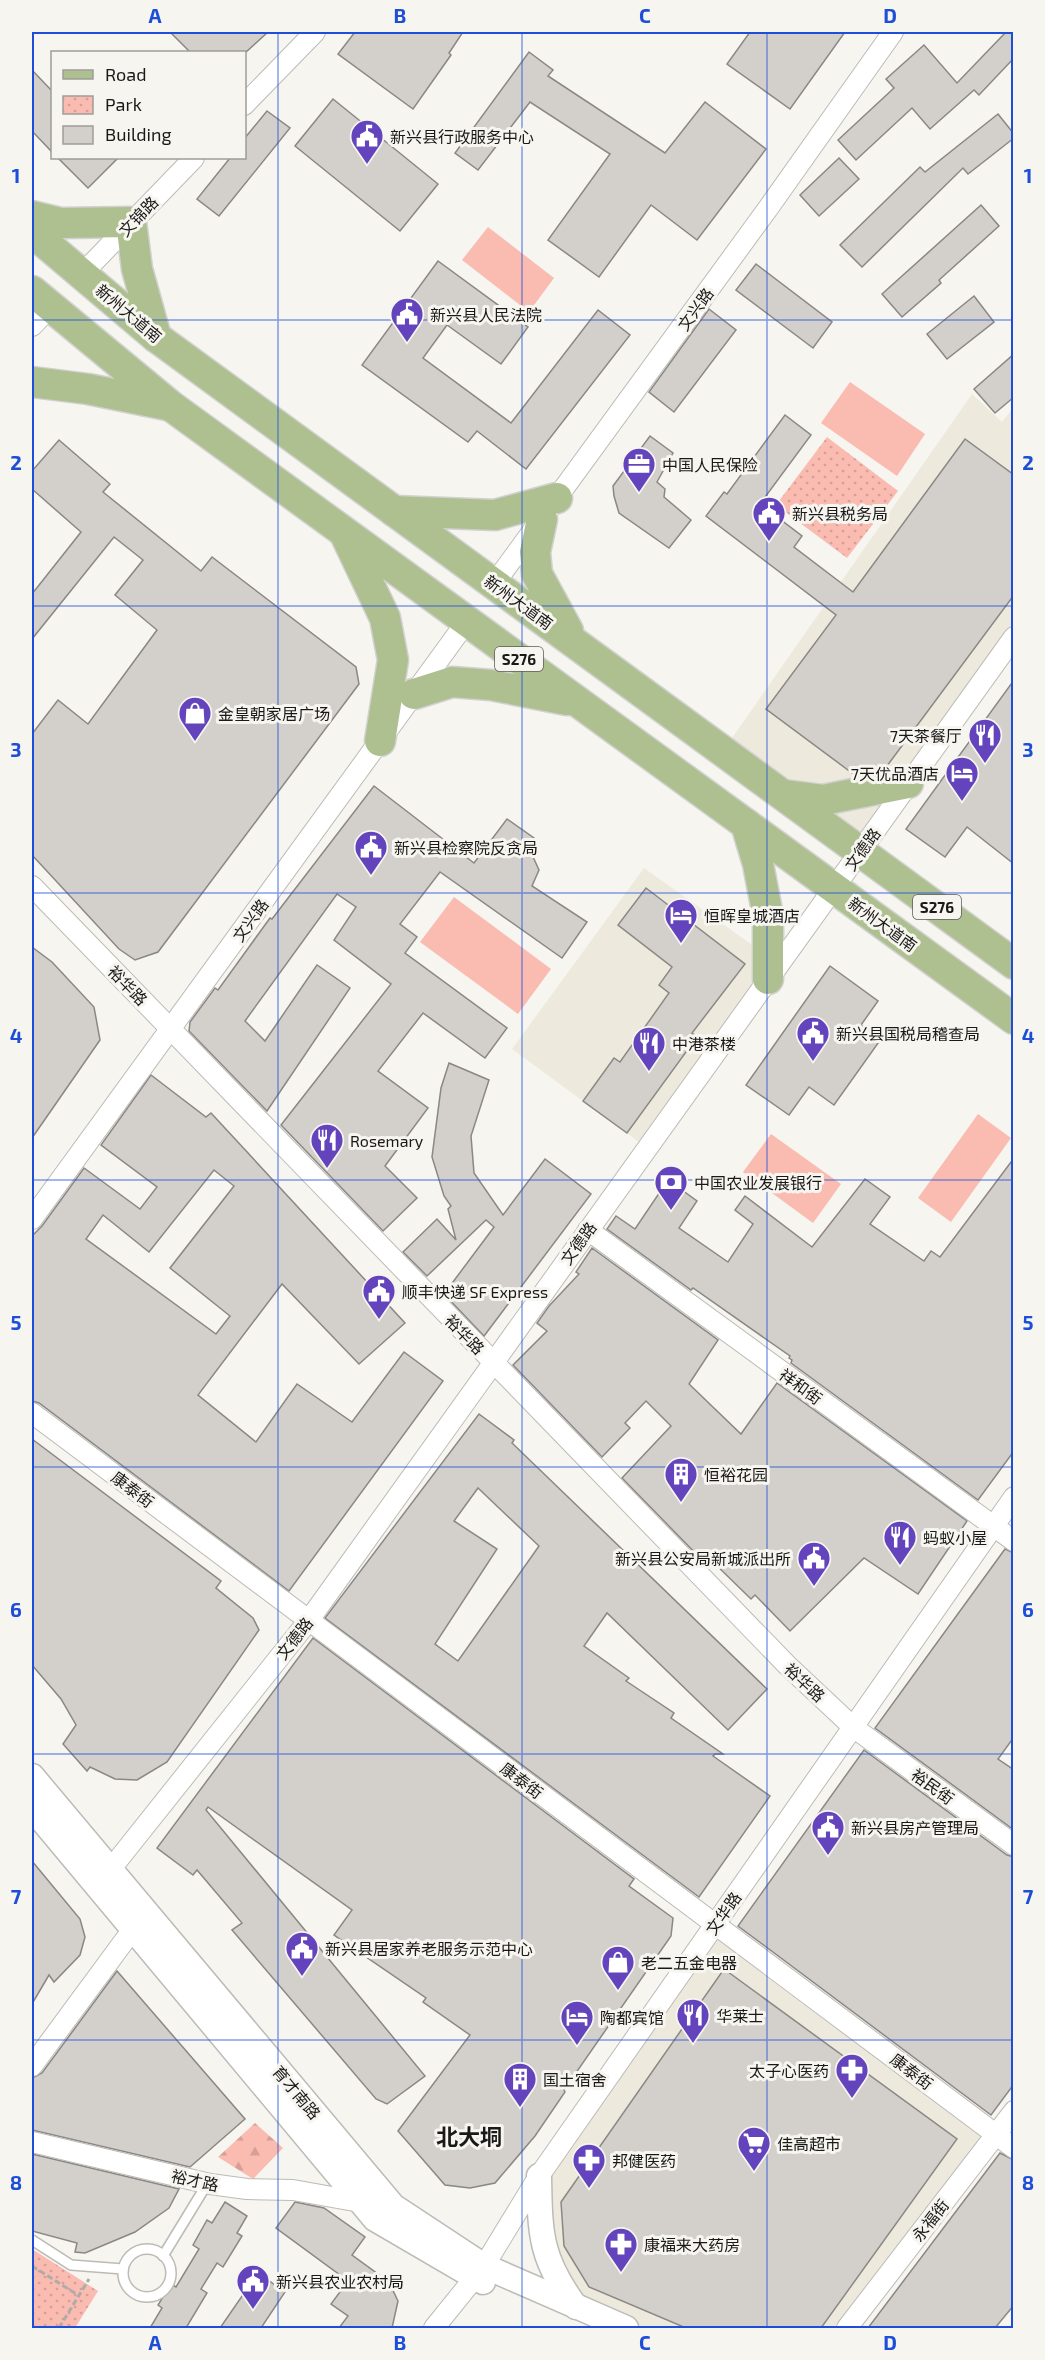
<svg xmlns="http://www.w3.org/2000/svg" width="1045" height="2360" viewBox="0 0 1045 2360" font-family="'Exo 2','Noto Sans SC',sans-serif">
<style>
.built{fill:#edeadd}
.grass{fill:#fabbb1}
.forest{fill:url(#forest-firs)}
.park{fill:url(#park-dots)}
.building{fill:#d3cfcb;stroke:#8b8784;stroke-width:1.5;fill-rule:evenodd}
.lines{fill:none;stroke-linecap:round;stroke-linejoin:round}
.service-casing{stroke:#bcbbb6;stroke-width:12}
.minor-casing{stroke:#bcbbb6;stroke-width:22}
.tertiary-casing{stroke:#bcbbb6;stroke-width:27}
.primary-casing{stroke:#d1d1d1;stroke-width:33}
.path{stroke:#adaca8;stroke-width:3;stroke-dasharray:6 3;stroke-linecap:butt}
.service{stroke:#fff;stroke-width:9}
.minor{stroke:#fff;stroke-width:20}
.tertiary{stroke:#fff;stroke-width:24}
.primary{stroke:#aec090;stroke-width:30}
.grid{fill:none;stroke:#1d4ed8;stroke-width:1.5;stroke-opacity:0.55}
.labels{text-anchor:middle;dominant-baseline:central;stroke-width:6;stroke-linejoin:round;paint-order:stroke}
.shield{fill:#f6f5f0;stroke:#5c5b58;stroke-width:1.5}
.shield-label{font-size:15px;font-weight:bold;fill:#1a1917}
.poi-label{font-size:16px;fill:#1a1917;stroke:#f6f5f0;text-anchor:start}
.street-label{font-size:16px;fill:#1a1917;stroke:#f6f5f0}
.district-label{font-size:22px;font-weight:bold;fill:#1a1917;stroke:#f6f5f0}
.neatline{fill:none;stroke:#1d4ed8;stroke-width:2}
.grid-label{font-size:20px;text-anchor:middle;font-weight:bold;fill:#1d4ed8}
</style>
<defs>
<pattern id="forest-firs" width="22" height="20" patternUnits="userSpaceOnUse" patternTransform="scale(1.5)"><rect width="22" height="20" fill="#fabbb1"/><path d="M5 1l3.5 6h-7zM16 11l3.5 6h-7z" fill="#d6a098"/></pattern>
<pattern id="park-dots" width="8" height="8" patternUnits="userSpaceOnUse" patternTransform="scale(1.5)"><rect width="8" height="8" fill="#fabbb1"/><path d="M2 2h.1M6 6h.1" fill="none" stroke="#d6a098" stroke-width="1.8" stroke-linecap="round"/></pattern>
</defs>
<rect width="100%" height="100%" fill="#f6f5f0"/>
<!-- built -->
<g class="built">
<polygon points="972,394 1002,422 1013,408 1013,637 860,851 723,751"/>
<polygon points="644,868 779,964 647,1148 512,1049"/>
<polygon points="715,1925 996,2134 847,2328 605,2328 543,2302 533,2185"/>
</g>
<!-- grass -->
<g class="grass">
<polygon points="488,227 554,278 529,312 462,260"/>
<polygon points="850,382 925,434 897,476 821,423"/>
<polygon points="454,897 551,969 518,1014 420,942"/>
<polygon points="978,1114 1011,1138 951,1222 918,1198"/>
<polygon points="771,1134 841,1184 813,1223 743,1172"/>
</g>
<!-- forest -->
<polygon class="forest" points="255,2123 283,2148 253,2179 218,2157"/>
<!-- park -->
<g class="park">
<polygon points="827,437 898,491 847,558 776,505"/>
<polygon points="32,2249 98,2291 75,2328 32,2328"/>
</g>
<!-- building -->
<g class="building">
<polygon points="170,32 268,32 246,52 190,52"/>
<polygon points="355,32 463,32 449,53 451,55 413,109 338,54"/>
<polygon points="750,32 845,32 790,109 727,64"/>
<polygon points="1006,32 1014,32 1014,58 979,95 974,90 930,129 912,108 856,160 838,140 894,88 886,79 924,45 957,83"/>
<polygon points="529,52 553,70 548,76 665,153 705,102 766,149 697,240 651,205 599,277 548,240 610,154 530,102 478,170 455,153"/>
<polygon points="32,70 52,91 52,152 32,131"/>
<polygon points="333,99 438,184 400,231 295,146"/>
<polygon points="267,111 290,128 219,216 197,199 230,158 244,158 244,139"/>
<polygon points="998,114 1014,134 1014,138 968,174 963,168 862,267 840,245 920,167 925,172"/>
<polygon points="58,158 118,158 88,188"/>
<polygon points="839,158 859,179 819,216 800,195"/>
<polygon points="981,205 999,226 939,280 941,283 902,317 882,294"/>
<polygon points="438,261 528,327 501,364 447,325 423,358 511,423 598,310 630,335 526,469 477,431 468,442 362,365"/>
<polygon points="756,264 832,322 813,348 736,290"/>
<polygon points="974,296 994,322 947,359 927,334"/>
<polygon points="709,309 736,330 674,412 649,392"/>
<polygon points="1014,354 1014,397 995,413 974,389"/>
<polygon points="785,415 811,435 760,504 802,536 794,547 853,592 965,439 1014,475 1014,595 884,770 856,776 766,709 836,615 706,516 724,492 727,494"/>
<polygon points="650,436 673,453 657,482 665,489 664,497 691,520 669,548 619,513 614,496 613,486"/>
<polygon points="59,440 110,484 103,492 201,571 212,557 356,667 359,684 158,952 135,960 119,949 32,855 32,734 58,700 88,724 157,630 115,595 143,560 114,537 32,639 32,594 81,532 32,489 32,471"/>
<polygon points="1014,680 1014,864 967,827 945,857 906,829"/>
<polygon points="374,786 474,863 507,819 534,838 529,848 539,870 532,886 587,922 562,958 440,872 400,924 417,937 405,953 507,1028 485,1058 423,1013 378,1071 428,1108 385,1166 417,1198 383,1231 281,1125 391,984 334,940 356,907 337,894 245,1021 265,1041 317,965 350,988 267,1111 189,1031 190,1022 215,988 218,990 270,918 272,919"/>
<polygon points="646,888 745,964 692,1033 697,1037 627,1133 583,1101 614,1058 620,1062 669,993 659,985 672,967 618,925"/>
<polygon points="32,947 52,962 94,1007 100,1040 32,1138"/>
<polygon points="830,966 878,1001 861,1025 881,1039 834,1105 809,1087 789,1115 746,1085"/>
<polygon points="449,1063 489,1080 471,1136 474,1173 503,1215 545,1159 591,1194 484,1336 444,1294 494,1227 486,1220 427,1276 403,1252 437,1219 456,1240 448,1209 451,1206 444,1196 432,1157 441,1088"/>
<path d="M151,1075L206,1117L211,1113L405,1323L359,1364L282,1284L198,1395L256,1442L297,1384L352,1422L404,1352L443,1381L289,1591L39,1403L32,1401V1236L42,1226L84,1168L140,1209L157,1187L101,1145ZM214,1170L234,1186L170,1268L230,1316L216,1334L86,1239L103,1215L149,1252Z"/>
<polygon points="1014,1158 1014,1451 978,1500 791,1363 792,1360 789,1358 790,1356 693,1288 691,1290 607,1229 616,1216 635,1229 668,1180 697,1201 679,1228 728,1262 753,1224 735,1210 745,1196 812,1247 865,1179 890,1197 870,1224 924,1261 931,1251 940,1257"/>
<polygon points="592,1248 718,1340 689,1384 741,1434 777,1383 967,1521 918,1594 864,1558 790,1631 755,1595 751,1599 710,1559 706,1564 622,1478 671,1426 646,1401 625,1423 630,1428 602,1457 513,1365 547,1331 537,1323 549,1306 579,1274 576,1272"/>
<path d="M479,1414L514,1440L512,1443L767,1689L728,1730L607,1613L584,1646L629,1678L626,1681L674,1713L671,1718L723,1754H715L713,1756L770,1796L699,1897L325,1618ZM478,1488L539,1546L458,1661L435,1644L497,1549L454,1521Z"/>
<polygon points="32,1439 221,1581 216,1588 253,1618 259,1630 167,1762 137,1780 115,1779 90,1767 87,1771 63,1744 76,1725 61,1699 32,1665"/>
<polygon points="1005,1549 1014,1553 1014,1737 998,1759 1014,1770 1014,1830 875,1728"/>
<polygon points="313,1638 634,1879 629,1886 673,1918 671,1936 564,2090 565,2092 535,2136 495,2183 470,2188 445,2185 398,2131 470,2035 423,2002 426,1998 334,1935 352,1910 208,1807 206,1810 425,2076 387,2104 376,2099 232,1930 242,1923 197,1870 193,1875 157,1848"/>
<polygon points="864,1750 1007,1855 1014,1857 1014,2084 991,2115 738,1926"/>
<polygon points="32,1861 80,1919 85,1937 80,1955 54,1982 49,1975 32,2004"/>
<polygon points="724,1969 957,2139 821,2328 686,2328 589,2287 564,2246 561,2202"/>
<polygon points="117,1971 245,2119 190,2167 32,2130 32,2078 42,2073"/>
<polygon points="1000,2153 1014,2160 1014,2305 995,2328 868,2328"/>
<polygon points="32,2154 179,2189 169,2208 135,2232 85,2253 75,2252 77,2243 32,2231"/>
<polygon points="225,2202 247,2216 237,2233 242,2236 223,2267 217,2263 201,2289 207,2293 186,2328 150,2328 162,2308 158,2305 171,2284 176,2287 199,2249 193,2245 207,2220 212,2223"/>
<polygon points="295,2202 324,2208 365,2237 352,2255 389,2282 398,2301 392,2328 339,2328 348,2316 331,2304 348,2281 276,2228"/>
<polygon points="258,2273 285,2292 261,2328 220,2328"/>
</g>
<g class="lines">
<defs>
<g id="service">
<polyline points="32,2240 71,2265 123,2269"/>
<circle cx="147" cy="2273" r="24"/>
<polyline points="163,2256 207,2184"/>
</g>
<g id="minor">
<polyline points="244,105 315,32"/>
<polyline points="82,274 194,158"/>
<polyline points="32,326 50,307"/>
<polyline points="494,584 769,207 893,32"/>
<polyline points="32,886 787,1665 853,1727 1014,1845"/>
<polyline points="32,1219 467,621"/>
<polyline points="588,1230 1014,1541"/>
<polyline points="32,1413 1014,2148"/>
<polyline points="110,1870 309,1620 1014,637"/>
<polyline points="32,2066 133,1929"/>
<polyline points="32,2142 210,2184 247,2189 293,2190 360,2202"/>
<polyline points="434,2328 484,2266 539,2176 1014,1497"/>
<polyline points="847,2328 1014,2111"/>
</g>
<g id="tertiary">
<polyline points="32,1776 393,2206 484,2266 626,2328"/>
<polyline points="32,1808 375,2219 483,2282"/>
<path d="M539,2176C540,2234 540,2259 576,2307"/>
</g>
<g id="primary">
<polyline points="32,216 61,223 131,222 137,269 156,337"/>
<polyline points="32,232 156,337 1014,964"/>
<polyline points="32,291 171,406 1014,1019"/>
<polyline points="32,382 88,389 167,405"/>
<polyline points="394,511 495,515 557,498"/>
<polyline points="542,519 535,552 537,574 568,631"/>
<polyline points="345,534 385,618 393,660 380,741"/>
<polyline points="414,694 452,682 491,685 567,700"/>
<polyline points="784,795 823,800 908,783"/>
<polyline points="746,824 758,864 768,916 768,979"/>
</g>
</defs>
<!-- service casing -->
<use href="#service" class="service-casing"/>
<!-- minor casing -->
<use href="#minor" class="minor-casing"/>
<!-- tertiary casing -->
<use href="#tertiary" class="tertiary-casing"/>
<!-- primary casing -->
<use href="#primary" class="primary-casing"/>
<!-- path -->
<g class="path">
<polyline points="32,2266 78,2295"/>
<polyline points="32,2328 33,2328"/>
<polyline points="59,2328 89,2279"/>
</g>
<!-- service -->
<use href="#service" class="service"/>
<!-- minor -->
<use href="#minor" class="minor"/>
<!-- tertiary -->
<use href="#tertiary" class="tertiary"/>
<!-- primary -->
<use href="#primary" class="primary"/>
</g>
<!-- grid -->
<path class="grid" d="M278,32V2328M522,32V2328M767,32V2328M32,320H1014M32,606H1014M32,893H1014M32,1180H1014M32,1467H1014M32,1754H1014M32,2040H1014"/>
<!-- icons -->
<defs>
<symbol id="civic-pin" viewBox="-11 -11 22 30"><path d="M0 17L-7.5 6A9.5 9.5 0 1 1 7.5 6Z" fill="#6344bd" stroke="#f6f5f0"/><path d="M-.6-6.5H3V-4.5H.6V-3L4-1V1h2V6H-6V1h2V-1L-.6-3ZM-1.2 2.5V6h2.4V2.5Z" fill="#fff"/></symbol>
<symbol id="office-pin" viewBox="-11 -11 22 30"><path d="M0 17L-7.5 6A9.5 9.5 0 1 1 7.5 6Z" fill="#6344bd" stroke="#f6f5f0"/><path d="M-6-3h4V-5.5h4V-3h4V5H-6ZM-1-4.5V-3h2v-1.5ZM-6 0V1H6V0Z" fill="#fff"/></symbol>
<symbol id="shop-pin" viewBox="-11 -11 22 30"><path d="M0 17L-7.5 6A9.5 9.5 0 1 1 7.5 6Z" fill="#6344bd" stroke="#f6f5f0"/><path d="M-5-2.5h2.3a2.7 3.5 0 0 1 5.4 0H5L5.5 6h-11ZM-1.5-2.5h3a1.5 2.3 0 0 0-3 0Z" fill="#fff"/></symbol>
<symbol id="restaurant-pin" viewBox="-11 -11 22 30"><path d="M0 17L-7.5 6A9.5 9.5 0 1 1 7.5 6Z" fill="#6344bd" stroke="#f6f5f0"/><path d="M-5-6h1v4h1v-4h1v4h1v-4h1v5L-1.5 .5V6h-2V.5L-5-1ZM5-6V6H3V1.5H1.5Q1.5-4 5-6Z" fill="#fff"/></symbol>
<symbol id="hotel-pin" viewBox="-11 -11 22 30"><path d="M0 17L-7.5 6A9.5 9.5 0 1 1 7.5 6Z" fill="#6344bd" stroke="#f6f5f0"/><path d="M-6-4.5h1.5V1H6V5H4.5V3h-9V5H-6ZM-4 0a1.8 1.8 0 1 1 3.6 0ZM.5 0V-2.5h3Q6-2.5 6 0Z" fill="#fff"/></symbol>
<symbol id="bank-pin" viewBox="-11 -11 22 30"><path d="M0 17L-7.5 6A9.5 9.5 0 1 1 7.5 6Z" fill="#6344bd" stroke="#f6f5f0"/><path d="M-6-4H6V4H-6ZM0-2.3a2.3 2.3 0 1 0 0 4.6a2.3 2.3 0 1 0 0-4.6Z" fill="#fff"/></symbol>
<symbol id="building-pin" viewBox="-11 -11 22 30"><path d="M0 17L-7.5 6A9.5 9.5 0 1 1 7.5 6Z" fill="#6344bd" stroke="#f6f5f0"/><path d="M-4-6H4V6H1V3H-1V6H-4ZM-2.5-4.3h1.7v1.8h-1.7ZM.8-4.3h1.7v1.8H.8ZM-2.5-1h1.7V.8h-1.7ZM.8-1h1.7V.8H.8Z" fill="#fff"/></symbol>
<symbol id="pharmacy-pin" viewBox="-11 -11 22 30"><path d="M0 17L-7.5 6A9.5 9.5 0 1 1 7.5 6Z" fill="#6344bd" stroke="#f6f5f0"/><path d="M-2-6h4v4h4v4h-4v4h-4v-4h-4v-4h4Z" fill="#fff"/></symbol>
<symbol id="supermarket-pin" viewBox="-11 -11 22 30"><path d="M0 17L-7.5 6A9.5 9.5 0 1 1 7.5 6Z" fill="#6344bd" stroke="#f6f5f0"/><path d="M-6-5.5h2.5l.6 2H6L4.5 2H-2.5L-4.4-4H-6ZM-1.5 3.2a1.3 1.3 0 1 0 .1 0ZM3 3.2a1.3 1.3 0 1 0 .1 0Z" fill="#fff"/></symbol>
</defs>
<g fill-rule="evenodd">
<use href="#civic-pin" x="348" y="117" width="38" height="52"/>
<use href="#civic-pin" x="388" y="295" width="38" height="52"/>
<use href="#office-pin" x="620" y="445" width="38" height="52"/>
<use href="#civic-pin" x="750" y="494" width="38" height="52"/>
<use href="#shop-pin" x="176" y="694" width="38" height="52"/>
<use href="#restaurant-pin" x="966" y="716" width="38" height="52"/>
<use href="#hotel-pin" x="943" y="754" width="38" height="52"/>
<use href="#civic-pin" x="352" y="828" width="38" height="52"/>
<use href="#hotel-pin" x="662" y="896" width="38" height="52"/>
<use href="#civic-pin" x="794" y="1014" width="38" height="52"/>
<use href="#restaurant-pin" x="630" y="1024" width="38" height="52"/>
<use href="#restaurant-pin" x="308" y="1121" width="38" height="52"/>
<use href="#bank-pin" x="652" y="1163" width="38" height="52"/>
<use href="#civic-pin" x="360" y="1272" width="38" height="52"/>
<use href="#building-pin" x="662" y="1455" width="38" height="52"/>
<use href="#restaurant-pin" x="881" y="1518" width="38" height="52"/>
<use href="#civic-pin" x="795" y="1539" width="38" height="52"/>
<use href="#civic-pin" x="809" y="1808" width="38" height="52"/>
<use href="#civic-pin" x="283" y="1929" width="38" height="52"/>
<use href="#shop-pin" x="599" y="1943" width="38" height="52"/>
<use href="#restaurant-pin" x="674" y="1996" width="38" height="52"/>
<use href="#hotel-pin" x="558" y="1998" width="38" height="52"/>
<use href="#pharmacy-pin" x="833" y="2051" width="38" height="52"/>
<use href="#building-pin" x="501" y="2060" width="38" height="52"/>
<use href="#supermarket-pin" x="735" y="2124" width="38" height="52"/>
<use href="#pharmacy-pin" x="570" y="2141" width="38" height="52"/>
<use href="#pharmacy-pin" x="602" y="2225" width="38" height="52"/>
<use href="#civic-pin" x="234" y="2262" width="38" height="52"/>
</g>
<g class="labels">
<!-- shield labels -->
<g class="shield">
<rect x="495" y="647" width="48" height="24" rx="4.5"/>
<rect x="913" y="895" width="48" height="24" rx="4.5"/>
</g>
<g class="shield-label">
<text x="519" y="659">S276</text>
<text x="937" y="907">S276</text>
</g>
<!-- poi labels -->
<g class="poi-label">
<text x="390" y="136">新兴县行政服务中心</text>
<text x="430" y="314">新兴县人民法院</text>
<text x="662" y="464">中国人民保险</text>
<text x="792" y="513">新兴县税务局</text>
<text x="218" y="713">金皇朝家居广场</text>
<text x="962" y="735" text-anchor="end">7天茶餐厅</text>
<text x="939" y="773" text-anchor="end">7天优品酒店</text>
<text x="394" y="847">新兴县检察院反贪局</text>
<text x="704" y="915">恒晖皇城酒店</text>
<text x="836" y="1033">新兴县国税局稽查局</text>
<text x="672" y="1043">中港茶楼</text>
<text x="350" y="1140">Rosemary</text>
<text x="694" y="1182">中国农业发展银行</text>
<text x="402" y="1291">顺丰快递 SF Express</text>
<text x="704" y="1474">恒裕花园</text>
<text x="923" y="1537">蚂蚁小屋</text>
<text x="791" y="1558" text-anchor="end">新兴县公安局新城派出所</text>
<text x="851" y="1827">新兴县房产管理局</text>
<text x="325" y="1948">新兴县居家养老服务示范中心</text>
<text x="641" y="1962">老二五金电器</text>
<text x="716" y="2015">华莱士</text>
<text x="600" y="2017">陶都宾馆</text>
<text x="829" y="2070" text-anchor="end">太子心医药</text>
<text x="543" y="2079">国土宿舍</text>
<text x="777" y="2143">佳高超市</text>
<text x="612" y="2160">邦健医药</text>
<text x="644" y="2244">康福来大药房</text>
<text x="276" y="2281">新兴县农业农村局</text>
</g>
<!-- street labels -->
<g class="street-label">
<text transform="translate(138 216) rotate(-46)">文锦路</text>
<text transform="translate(695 309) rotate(-54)">文兴路</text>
<text transform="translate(129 313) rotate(40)">新州大道南</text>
<text transform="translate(519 602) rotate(36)">新州大道南</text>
<text transform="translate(862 849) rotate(-54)">文德路</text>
<text transform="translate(250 920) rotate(-54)">文兴路</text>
<text transform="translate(883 924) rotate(36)">新州大道南</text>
<text transform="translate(128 985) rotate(46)">裕华路</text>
<text transform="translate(578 1243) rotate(-54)">文德路</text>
<text transform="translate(465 1334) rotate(46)">裕华路</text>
<text transform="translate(801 1386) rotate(36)">祥和街</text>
<text transform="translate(133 1489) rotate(37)">康泰街</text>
<text transform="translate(294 1638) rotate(-52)">文德路</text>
<text transform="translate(805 1682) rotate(43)">裕华路</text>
<text transform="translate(522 1780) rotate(37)">康泰街</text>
<text transform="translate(933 1786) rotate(36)">裕民街</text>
<text transform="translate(723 1913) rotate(-55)">文华路</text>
<text transform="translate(912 2071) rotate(37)">康泰街</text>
<text transform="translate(297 2092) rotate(50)">育才南路</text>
<text transform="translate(195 2180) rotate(12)">裕才路</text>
<text transform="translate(930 2220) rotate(-52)">永福街</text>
</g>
<!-- district labels -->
<g class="district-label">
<text x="469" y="2136">北大垌</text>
</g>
</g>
<!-- border -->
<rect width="1045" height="2360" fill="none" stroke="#f6f5f0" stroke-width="66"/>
<!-- legend -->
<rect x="51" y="51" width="195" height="108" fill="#f6f5f0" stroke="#9e9d99" stroke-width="1.5"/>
<rect x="63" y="70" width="30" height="9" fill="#aec090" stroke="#9e9d99" stroke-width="1.5"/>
<text x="105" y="81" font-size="18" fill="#1a1917">Road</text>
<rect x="63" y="96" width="30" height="18" fill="url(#park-dots)" stroke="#9e9d99" stroke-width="1.5"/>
<text x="105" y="111" font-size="18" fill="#1a1917">Park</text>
<rect x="63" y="126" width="30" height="18" fill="#d3cfcb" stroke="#9e9d99" stroke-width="1.5"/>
<text x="105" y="141" font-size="18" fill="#1a1917">Building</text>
<rect x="33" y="33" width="979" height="2294" class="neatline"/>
<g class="grid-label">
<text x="155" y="23">A</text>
<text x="400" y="23">B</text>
<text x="645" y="23">C</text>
<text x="890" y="23">D</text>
<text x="16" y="183">1</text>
<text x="1028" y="183">1</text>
<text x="16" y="470">2</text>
<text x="1028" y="470">2</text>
<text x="16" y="757">3</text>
<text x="1028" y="757">3</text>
<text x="16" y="1043">4</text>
<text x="1028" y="1043">4</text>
<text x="16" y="1330">5</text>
<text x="1028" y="1330">5</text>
<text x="16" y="1617">6</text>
<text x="1028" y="1617">6</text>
<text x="16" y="1904">7</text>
<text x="1028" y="1904">7</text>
<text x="16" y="2190">8</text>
<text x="1028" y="2190">8</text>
<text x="155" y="2350">A</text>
<text x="400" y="2350">B</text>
<text x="645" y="2350">C</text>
<text x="890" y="2350">D</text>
</g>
</svg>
